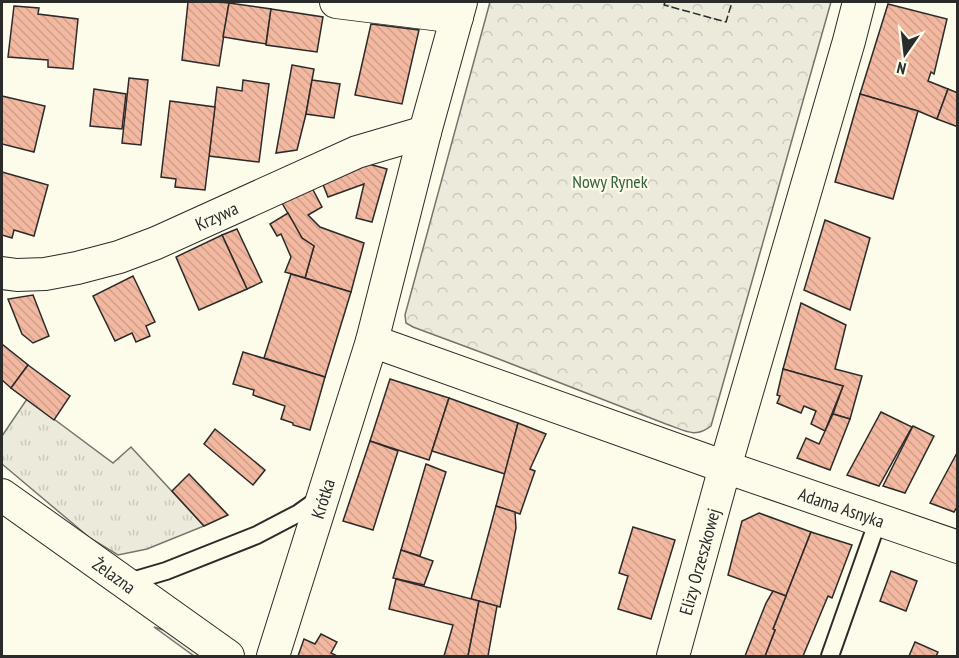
<svg xmlns="http://www.w3.org/2000/svg" width="959" height="658" viewBox="0 0 959 658" font-family="'PT Sans Narrow',sans-serif">
<style>
.grass{fill:url(#grass-tufts);stroke:#74746e;stroke-width:1.5}
.forest{fill:url(#forest-crowns);stroke:#74746e;stroke-width:1.5}
.building{fill:url(#building-back-hatch);stroke:#2b2b2b;stroke-width:1.5}
.lines{fill:none;stroke-linecap:round;stroke-linejoin:round}
.service-casing{stroke:#2b2b2b;stroke-width:20}
.minor-casing{stroke:#2b2b2b;stroke-width:34}
.service{stroke:#fdfbea;stroke-width:16}
.minor{stroke:#fdfbea;stroke-width:32}
.fence{stroke:#2b2b2b;stroke-width:1.5;stroke-dasharray:8 3;stroke-linecap:butt}
.labels{text-anchor:middle;dominant-baseline:central;stroke-width:4.5;stroke-linejoin:round;paint-order:stroke}
.park-label{font-size:18px;fill:#34623c;stroke:#fdfbea}
.street-label{font-size:18px;fill:#2b2b2b;stroke:#fdfbea}
</style>
<defs>
<pattern id="grass-tufts" width="24" height="20" patternUnits="userSpaceOnUse" patternTransform="scale(1.5)"><rect width="24" height="20" fill="#ecebdb"/><path d="M3 7l-1-3M5 7V3M7 7l1-3M15 17l-1-3M17 17v-4M19 17l1-3" fill="none" stroke="#cbcabc"/></pattern>
<pattern id="forest-crowns" width="20" height="18" patternUnits="userSpaceOnUse" patternTransform="scale(1.5)"><rect width="20" height="18" fill="#ecebdb"/><path d="M2 6a3 3 0 1 1 6 0M12 15a3 3 0 1 1 6 0" fill="none" stroke="#cbcabc"/></pattern>
<pattern id="building-back-hatch" width="6" height="6" patternUnits="userSpaceOnUse" patternTransform="scale(1.5)"><rect width="6" height="6" fill="#f2b8a0"/><path d="M-1 5l2 2M0 0l6 6M5-1l2 2" fill="none" stroke="#d09e8a"/></pattern>
</defs>
<rect width="100%" height="100%" fill="#fdfbea"/>
<!-- grass -->
<g class="grass">
<polygon points="27,399 113,463 131,447 204,526 147,549 118,555 90,538 2,464 2,436"/>
<polygon points="154,627 170,632 208,656 194,656"/>
</g>
<!-- forest -->
<path class="forest" d="M490,2H831L711,426C695,439 684,430 666,424L491,356L413,327L406,323L405,315Z"/>
<!-- building -->
<g class="building">
<polygon points="188,2 216,2 229,3 219,66 182,60"/>
<polygon points="229,3 271,9 266,44 223,37"/>
<polygon points="888,4 947,19 934,74 931,72 928,81 948,89 937,119 918,111 860,94"/>
<polygon points="14,6 39,8 38,14 78,19 73,69 48,67 48,60 8,57"/>
<polygon points="271,9 323,17 317,52 266,45"/>
<polygon points="371,24 419,30 402,104 355,95"/>
<polygon points="292,65 314,69 306,114 297,150 276,153"/>
<polygon points="129,78 148,80 141,145 122,143"/>
<polygon points="243,80 269,84 259,162 209,156 217,87 242,91"/>
<polygon points="312,80 340,84 334,118 306,114"/>
<polygon points="94,89 126,94 122,129 90,126"/>
<polygon points="948,89 958,93 958,127 937,119"/>
<polygon points="860,94 918,111 893,199 835,182"/>
<polygon points="2,96 45,106 34,152 2,144"/>
<polygon points="170,101 215,107 205,190 175,187 176,179 161,177"/>
<polygon points="369,164 387,169 372,222 356,218 364,184 328,197 322,182"/>
<polygon points="2,172 48,185 34,236 14,230 12,238 2,235"/>
<polygon points="311,186 322,207 308,215 320,227 364,243 351,292 305,278 314,246 302,238 282,203"/>
<polygon points="288,213 302,238 314,246 305,278 285,272 291,257 281,234 277,236 270,224"/>
<polygon points="825,220 870,238 850,310 804,290"/>
<polygon points="237,229 262,282 247,289 222,235"/>
<polygon points="222,235 247,289 199,310 176,257"/>
<polygon points="291,274 351,292 325,377 264,358"/>
<polygon points="133,276 155,322 146,326 150,336 136,342 132,333 115,341 93,296"/>
<polygon points="33,295 49,336 33,343 22,334 8,299"/>
<polygon points="801,303 846,325 835,369 862,376 850,419 833,414 843,386 783,369"/>
<polygon points="2,344 28,365 11,388 2,380"/>
<polygon points="243,352 325,377 310,430 293,425 293,423 281,419 285,406 253,395 254,390 233,384"/>
<polygon points="28,365 70,396 54,420 11,388"/>
<polygon points="783,369 843,386 825,431 811,424 816,411 804,406 801,413 777,403 780,396 777,395"/>
<polygon points="390,379 449,398 429,460 370,441"/>
<polygon points="449,398 518,423 505,474 432,451"/>
<polygon points="881,412 912,427 879,486 847,475"/>
<polygon points="833,414 850,419 830,470 797,458 806,438 819,444"/>
<polygon points="518,423 546,434 530,469 535,471 520,514 496,506"/>
<polygon points="913,426 934,436 905,493 883,486"/>
<polygon points="215,429 265,470 253,485 204,444"/>
<polygon points="370,441 398,451 373,530 343,521"/>
<polygon points="958,451 958,505 954,512 930,503"/>
<polygon points="426,464 446,472 420,556 401,550"/>
<polygon points="189,474 228,515 204,526 172,491"/>
<polygon points="496,506 515,512 516,528 500,607 471,599"/>
<polygon points="759,513 811,532 786,596 728,575 742,521"/>
<polygon points="633,527 675,540 651,619 618,609 628,576 619,573"/>
<polygon points="811,532 852,545 832,598 828,596 803,656 765,656 775,630 773,629"/>
<polygon points="401,550 433,561 424,585 393,578"/>
<polygon points="891,571 917,581 906,611 880,601"/>
<polygon points="396,579 479,601 468,656 444,656 453,625 389,609"/>
<polygon points="773,591 786,596 773,629 775,630 765,656 745,656 766,603"/>
<polygon points="479,601 497,606 488,656 468,656"/>
<polygon points="321,634 337,642 331,653 337,656 298,656 304,639 315,644"/>
<polygon points="915,642 938,652 936,656 909,656"/>
</g>
<g class="lines">
<defs>
<g id="service">
<polyline points="125,583 166,571 257,535 299,513 320,498"/>
<polyline points="830,656 878,520"/>
</g>
<g id="minor">
<polyline points="336,2 457,17"/>
<path id="s1" d="M2,273L17,275L45,274L77,268L119,257L156,243L357,152L425,132"/>
<path id="s2" d="M372,341L725,467L958,547"/>
<path id="s3" d="M2,495L228,656"/>
<path id="s4" d="M273,656L372,341L425,132L461,2"/>
<path id="s5" d="M673,656L725,467L849,41L859,2"/>
</g>
</defs>
<!-- service casing -->
<use href="#service" class="service-casing"/>
<!-- minor casing -->
<use href="#minor" class="minor-casing"/>
<!-- service -->
<use href="#service" class="service"/>
<!-- minor -->
<use href="#minor" class="minor"/>
<!-- fence -->
<polyline class="fence" points="665,2 664,5 726,22 732,2"/>
</g>
<g class="labels">
<!-- park labels -->
<g class="park-label">
<text x="610" y="181">Nowy Rynek</text>
</g>
<!-- street labels -->
<g class="street-label">
<text stroke="none"><textPath href="#s1" startOffset="225">Krzywa</textPath></text>
<text stroke="none"><textPath href="#s4" startOffset="165">Krótka</textPath></text>
<text stroke="none"><textPath href="#s2" startOffset="498">Adama Asnyka</textPath></text>
<text stroke="none"><textPath href="#s5" startOffset="98">Elizy Orzeszkowej</textPath></text>
<text stroke="none"><textPath href="#s3" startOffset="138">Żelazna</textPath></text>
</g>
</g>
<!-- border -->
<rect width="959" height="658" fill="none" stroke="#2b2b2b" stroke-width="6"/>
<!-- north arrow -->
<g transform="translate(905 54) rotate(194)" stroke="#fdfbea" stroke-width="4.5" paint-order="stroke">
<path d="M0-4.5L10 22L0 15L-10 22Z" fill="#2b2b2b"/>
<text y="-9" font-size="16" font-weight="bold" text-anchor="middle" fill="#2b2b2b">N</text>
</g>
</svg>
